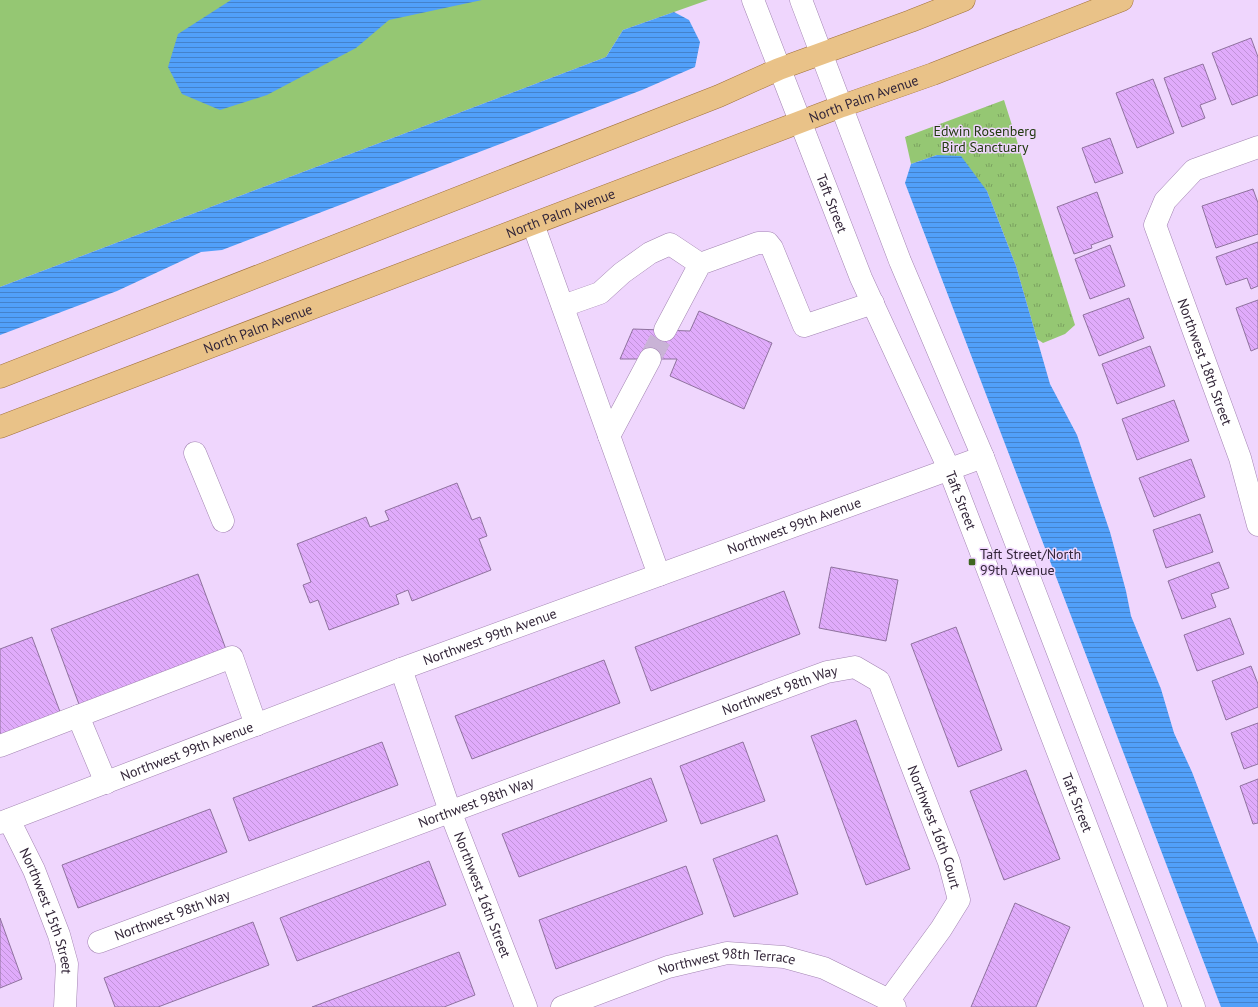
<svg xmlns="http://www.w3.org/2000/svg" width="1258" height="1007" viewBox="0 0 1258 1007" font-family="'PT Sans',sans-serif">
<style>
.green{fill:#95c773}
.park{fill:url(#park-tufts)}
.water{fill:url(#water-rules)}
.building{fill:url(#building-back-hatch);stroke:#8f729e}
.lines{fill:none;stroke-linecap:round;stroke-linejoin:round}
.minor-tunnel{stroke:#c9b3d6;stroke-width:22;stroke-dasharray:22 11;stroke-linecap:butt}
.minor-casing{stroke:#a284b1;stroke-width:23}
.major-casing{stroke:#a07139;stroke-width:23}
.minor{stroke:#fff;stroke-width:22}
.major{stroke:#e9c288;stroke-width:22}
.poi-dot{fill:#3f6620;stroke:#efd6fd;stroke-width:1.5}
.labels{text-anchor:middle;dominant-baseline:central;stroke-width:3;stroke-linejoin:round;paint-order:stroke}
.street-label{font-size:14px;fill:#332639;stroke:#efd6fd}
.park-label{font-size:14px;fill:#223a0f;stroke:#efd6fd}
.poi-label{font-size:14px;fill:#332639;stroke:#efd6fd;text-anchor:start}
</style>
<defs>
<pattern id="park-tufts" width="24" height="20" patternUnits="userSpaceOnUse"><rect width="24" height="20" fill="#95c773"/><path d="M3 7l-1-3M5 7V3M7 7l1-3M15 17l-1-3M17 17v-4M19 17l1-3" fill="none" stroke="#7aa15f"/></pattern>
<pattern id="water-rules" width="6" height="5" patternUnits="userSpaceOnUse"><rect width="6" height="5" fill="#51a0fa"/><path d="M0 2.5h6" fill="none" stroke="#4482cb"/></pattern>
<pattern id="building-back-hatch" width="6" height="6" patternUnits="userSpaceOnUse"><rect width="6" height="6" fill="#e0abfb"/><path d="M-1 5l2 2M0 0l6 6M5-1l2 2" fill="none" stroke="#c193d8"/></pattern>
</defs>
<rect width="100%" height="100%" fill="#efd6fd"/>
<!-- green -->
<polygon class="green" points="0,0 708,0 623,30 606,57 0,287"/>
<!-- park -->
<polygon class="park" points="1004,100 1075,325 1065,334 1043,343 1037,339 1016,266 987,191 937,155 911,164 905,137"/>
<!-- water -->
<g class="water">
<polygon points="231,0 482,0 389,20 356,48 267,95 220,110 182,94 168,67 178,34"/>
<polygon points="674,12 689,20 700,42 695,67 642,90 222,250 201,252 117,291 0,335 0,287 606,57 623,30"/>
<polygon points="937,155 961,156 987,191 1016,266 1050,384 1077,435 1110,532 1126,591 1131,616 1161,689 1174,733 1192,772 1258,944 1258,1007 1221,1007 905,183 911,164"/>
</g>
<!-- building -->
<g class="building">
<polygon points="1251,38 1258,57 1258,95 1232,105 1212,53"/>
<polygon points="1203,64 1216,99 1200,105 1205,118 1182,127 1164,78"/>
<polygon points="1153,79 1174,133 1137,148 1116,93"/>
<polygon points="1110,138 1123,173 1095,183 1082,148"/>
<polygon points="1253,189 1258,203 1258,234 1216,248 1202,206"/>
<polygon points="1097,192 1113,237 1091,245 1092,248 1074,254 1057,207"/>
<polygon points="1258,242 1258,286 1251,289 1247,278 1226,285 1216,257"/>
<polygon points="1110,245 1125,286 1090,299 1075,259"/>
<polygon points="1129,298 1144,338 1099,356 1083,315"/>
<polygon points="1258,300 1258,348 1251,351 1236,308"/>
<polygon points="699,311 772,343 744,409 670,376 677,359 620,359 633,329 690,331"/>
<polygon points="1150,346 1165,386 1117,404 1102,364"/>
<polygon points="1174,400 1189,441 1137,460 1122,419"/>
<polygon points="1191,459 1205,497 1154,517 1139,478"/>
<polygon points="457,483 472,520 480,517 487,536 479,539 491,570 412,601 408,590 396,595 399,604 329,630 318,600 310,603 303,585 311,582 297,544 366,517 370,527 389,520 385,511"/>
<polygon points="1200,514 1213,552 1166,568 1153,530"/>
<polygon points="1219,562 1229,588 1211,594 1216,607 1182,619 1168,581"/>
<polygon points="831,567 898,580 886,641 819,628"/>
<polygon points="198,574 227,652 80,707 51,629"/>
<polygon points="784,591 800,634 651,691 635,647"/>
<polygon points="1230,618 1244,654 1197,671 1184,635"/>
<polygon points="956,627 1002,750 958,767 911,644"/>
<polygon points="32,637 62,717 0,740 0,649"/>
<polygon points="604,660 620,703 472,759 455,716"/>
<polygon points="1251,666 1258,684 1258,707 1226,720 1212,681"/>
<polygon points="856,720 910,869 866,885 811,736"/>
<polygon points="1258,723 1258,764 1244,769 1231,733"/>
<polygon points="382,742 398,785 249,841 233,798"/>
<polygon points="743,742 765,801 701,824 680,766"/>
<polygon points="1026,770 1060,859 1004,880 970,791"/>
<polygon points="651,778 667,821 519,877 502,834"/>
<polygon points="1258,779 1258,823 1253,824 1240,786"/>
<polygon points="210,809 227,852 78,908 62,865"/>
<polygon points="777,835 798,894 734,917 713,859"/>
<polygon points="429,861 446,905 297,961 280,918"/>
<polygon points="686,866 703,914 556,969 539,920"/>
<polygon points="1015,903 1070,927 1036,1007 971,1007"/>
<polygon points="0,918 22,979 0,988"/>
<polygon points="253,922 269,965 158,1007 115,1007 104,978"/>
<polygon points="459,952 475,995 444,1007 312,1007"/>
</g>
<g class="lines">
<!-- minor-tunnel -->
<polyline class="minor-tunnel" points="650,359 665,330"/>
<defs>
<g id="minor">
<path id="s1" d="M753,0L861,278L949,469L1156,1007"/>
<polyline points="801,0 900,261 983,457 1194,1007"/>
<path id="s2" d="M1258,147L1194,170L1165,201L1155,225L1240,458L1258,525"/>
<polyline points="533,224 659,575"/>
<polyline points="563,306 600,293 622,273 650,253 670,244 700,264"/>
<polyline points="665,330 700,264 758,243 768,243 772,248 804,326 873,303"/>
<polyline points="609,436 650,359"/>
<polyline points="195,453 223,521"/>
<path id="s3" d="M401,669L450,811L526,1007"/>
<polyline points="78,716 106,783"/>
<polyline points="0,746 232,657 256,725"/>
<path id="s4" d="M9,820L34,870L59,935L67,964L65,1007"/>
<path id="s5" d="M0,823L401,669L983,457"/>
<path id="s6" d="M99,942L827,672L855,667L879,681L949,862L959,900L941,929L889,1000L895,1007"/>
<path id="s7" d="M562,1007L668,967L727,953L784,957L824,968L889,1000"/>
</g>
<g id="major">
<polyline points="0,377 719,96 779,69 911,21 964,0"/>
<path id="s8" d="M0,427L842,106L933,74L1122,0"/>
</g>
</defs>
<!-- minor casing -->
<use href="#minor" class="minor-casing"/>
<!-- major casing -->
<use href="#major" class="major-casing"/>
<!-- minor -->
<use href="#minor" class="minor"/>
<!-- major -->
<use href="#major" class="major"/>
</g>
<!-- markers -->
<rect class="poi-dot" x="968" y="558" width="8" height="8" rx="2"/>
<g class="labels">
<!-- street labels -->
<g class="street-label">
<text stroke="none"><textPath href="#s8" startOffset="924">North Palm Avenue</textPath></text>
<text stroke="none"><textPath href="#s1" startOffset="218">Taft Street</textPath></text>
<text stroke="none"><textPath href="#s8" startOffset="600">North Palm Avenue</textPath></text>
<text stroke="none"><textPath href="#s8" startOffset="276">North Palm Avenue</textPath></text>
<text stroke="none"><textPath href="#s2" startOffset="282">Northwest 18th Street</textPath></text>
<text stroke="none"><textPath href="#s1" startOffset="542">Taft Street</textPath></text>
<text stroke="none"><textPath href="#s5" startOffset="848">Northwest 99th Avenue</textPath></text>
<text stroke="none"><textPath href="#s5" startOffset="524">Northwest 99th Avenue</textPath></text>
<text stroke="none"><textPath href="#s6" startOffset="726">Northwest 98th Way</textPath></text>
<text stroke="none"><textPath href="#s5" startOffset="200">Northwest 99th Avenue</textPath></text>
<text stroke="none"><textPath href="#s6" startOffset="402">Northwest 98th Way</textPath></text>
<text stroke="none"><textPath href="#s1" startOffset="866">Taft Street</textPath></text>
<text stroke="none"><textPath href="#s6" startOffset="989">Northwest 16th Court</textPath></text>
<text stroke="none"><textPath href="#s3" startOffset="240">Northwest 16th Street</textPath></text>
<text stroke="none"><textPath href="#s4" startOffset="99">Northwest 15th Street</textPath></text>
<text stroke="none"><textPath href="#s6" startOffset="78">Northwest 98th Way</textPath></text>
<text stroke="none"><textPath href="#s7" startOffset="173">Northwest 98th Terrace</textPath></text>
</g>
<!-- park labels -->
<g class="park-label">
<text x="985" y="131">Edwin Rosenberg<tspan x="985" dy="16">Bird Sanctuary</tspan></text>
</g>
<!-- poi labels -->
<g class="poi-label">
<text x="980" y="554">Taft Street/North<tspan x="980" dy="16">99th Avenue</tspan></text>
</g>
</g>
</svg>
